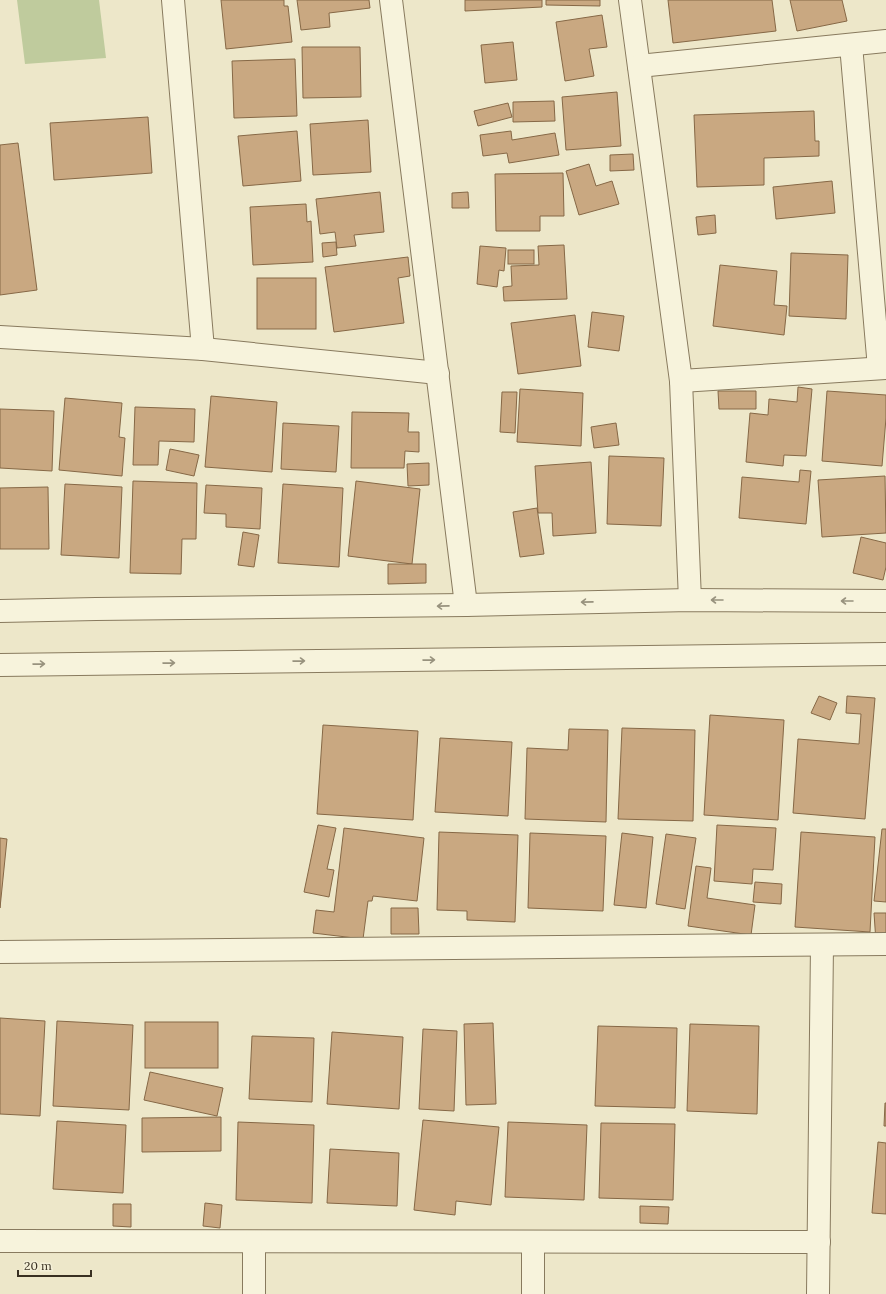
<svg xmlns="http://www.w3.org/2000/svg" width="886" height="1294" viewBox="0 0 886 1294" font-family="Lora,serif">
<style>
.green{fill:#bfcb9d}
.building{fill:#c9a881;stroke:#866846}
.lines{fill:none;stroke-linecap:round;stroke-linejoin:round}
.minor-casing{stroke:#887a5e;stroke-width:24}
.minor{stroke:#f7f3dc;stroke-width:22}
.oneway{stroke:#98927e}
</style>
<rect width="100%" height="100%" fill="#ede7c9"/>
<!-- green -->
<polygon class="green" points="17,0 99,0 106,58 25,64"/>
<!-- building -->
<g class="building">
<polygon points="221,0 284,0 284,6 288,6 292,42 226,49"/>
<polygon points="297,0 369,0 370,8 329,13 330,27 301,30"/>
<polygon points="465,0 542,0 542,7 465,11"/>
<polygon points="546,0 600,0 600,6 546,5"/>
<polygon points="668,0 772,0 776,31 673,43"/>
<polygon points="790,0 842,0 847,21 797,31"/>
<polygon points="602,15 607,47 589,49 594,76 565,81 556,22"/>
<polygon points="513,42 517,80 485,83 481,45"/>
<polygon points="302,47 360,47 361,97 303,98"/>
<polygon points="295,59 297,116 234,118 232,61"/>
<polygon points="617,92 621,146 566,150 562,97"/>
<polygon points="554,101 555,121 513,122 513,102"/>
<polygon points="508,103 512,117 478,126 474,111"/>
<polygon points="814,111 815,141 819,141 819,156 764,158 764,185 697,187 694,115"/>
<polygon points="148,117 152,173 54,180 50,123"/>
<polygon points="368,120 371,172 313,175 310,124"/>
<polygon points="297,131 301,181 243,186 238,136"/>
<polygon points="511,131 512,140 555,133 559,155 509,163 507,153 483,156 480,135"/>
<polygon points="18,143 37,290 0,295 0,145"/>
<polygon points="633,154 634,170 610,171 610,155"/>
<polygon points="589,164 596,186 612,181 619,204 579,215 566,171"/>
<polygon points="563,173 564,216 540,216 540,231 496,231 495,174"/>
<polygon points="832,181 835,213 776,219 773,187"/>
<polygon points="380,192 384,232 354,235 356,246 337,248 335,232 320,234 316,199"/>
<polygon points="468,192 469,208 452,208 452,193"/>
<polygon points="306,204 307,222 311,221 313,262 253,265 250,207"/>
<polygon points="715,215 716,233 698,235 696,217"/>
<polygon points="336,242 337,255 323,257 322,243"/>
<polygon points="564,245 567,299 504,301 503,287 512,286 511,266 539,265 538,246"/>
<polygon points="480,246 506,248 504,271 499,270 497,287 477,284"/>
<rect x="508" y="250" width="26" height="14"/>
<polygon points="791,253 848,255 846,319 789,316"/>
<polygon points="408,257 410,276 398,278 404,323 334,332 325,267"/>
<polygon points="720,265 777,271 774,305 787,306 784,335 713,326"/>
<rect x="257" y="278" width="59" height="51"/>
<polygon points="592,312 624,316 619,351 588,347"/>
<polygon points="575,315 581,366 518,374 511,323"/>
<polygon points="798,387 812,389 806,456 784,455 783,466 746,462 750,413 768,415 769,399 797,402"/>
<polygon points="520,389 583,393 581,446 517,442"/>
<polygon points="718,391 756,391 756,409 719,409"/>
<polygon points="827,391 886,395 886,418 882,466 822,461"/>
<polygon points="502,392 517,392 515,433 500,432"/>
<polygon points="211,396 277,402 272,472 205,467"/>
<polygon points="65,398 122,403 119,437 125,438 122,476 59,470"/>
<polygon points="135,407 195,409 194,442 159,441 158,465 133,465"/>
<polygon points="0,409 54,411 52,471 0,468"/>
<polygon points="352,412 409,413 408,432 419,432 419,452 405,451 404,468 351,468"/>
<polygon points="283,423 339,426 336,472 281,469"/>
<polygon points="616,423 619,445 594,448 591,427"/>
<polygon points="170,449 199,455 194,476 166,470"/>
<polygon points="609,456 664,458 661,526 607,524"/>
<polygon points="591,462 596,533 553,536 552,513 538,513 535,466"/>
<polygon points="429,463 429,485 408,486 407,464"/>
<polygon points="800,470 811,471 806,524 739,518 742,477 799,482"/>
<polygon points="885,476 886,533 822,537 818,480"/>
<polygon points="133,481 197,483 196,539 182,539 181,574 130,573"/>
<polygon points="356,481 420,489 412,564 348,556"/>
<polygon points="65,484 122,487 119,558 61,555"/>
<polygon points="283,484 343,488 339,567 278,563"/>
<polygon points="206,485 262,488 260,529 226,527 226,514 204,513"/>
<polygon points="48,487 49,549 0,549 0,488"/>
<polygon points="537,508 544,554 520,557 513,512"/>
<polygon points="243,532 259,535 254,567 238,565"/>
<polygon points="861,537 886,543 886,567 883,580 853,573"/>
<polygon points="388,564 426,564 426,583 388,584"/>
<polygon points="819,696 837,703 830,720 811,713"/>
<polygon points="847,696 875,698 865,819 793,813 798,739 859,744 861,714 846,713"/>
<polygon points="710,715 784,720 778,820 704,815"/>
<polygon points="323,725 418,731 413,820 317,814"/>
<polygon points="622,728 695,730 693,821 618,819"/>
<polygon points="569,729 608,730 606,822 525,819 527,748 568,750"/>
<polygon points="440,738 512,742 508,816 435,812"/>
<polygon points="318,825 336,828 327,869 334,870 329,897 304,892"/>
<polygon points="717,825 776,828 773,870 753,869 752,884 714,881"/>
<polygon points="344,828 424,838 417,901 373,896 372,901 368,901 363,939 313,933 316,910 334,912"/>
<polygon points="882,829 886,829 886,902 874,901"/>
<polygon points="439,832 518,835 515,922 467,920 467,911 437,910"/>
<polygon points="801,832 875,837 870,932 795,927"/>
<polygon points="530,833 606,836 603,911 528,908"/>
<polygon points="622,833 653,837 646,908 614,905"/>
<polygon points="666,834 696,838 685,909 656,904"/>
<polygon points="0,838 7,839 0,908"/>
<polygon points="696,866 711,868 707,898 755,905 751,935 688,926"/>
<polygon points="755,882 782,884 781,904 753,902"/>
<polygon points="391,908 418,908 419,934 391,934"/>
<polygon points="874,913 886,913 886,941 876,942"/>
<polygon points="0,1018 45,1021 40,1116 0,1114"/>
<polygon points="57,1021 133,1025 129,1110 53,1106"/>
<rect x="145" y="1022" width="73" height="46"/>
<polygon points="493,1023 496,1104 466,1105 464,1024"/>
<polygon points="690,1024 759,1026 757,1114 687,1111"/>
<polygon points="598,1026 677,1028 675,1108 595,1106"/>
<polygon points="423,1029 457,1031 454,1111 419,1109"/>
<polygon points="332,1032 403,1037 399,1109 327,1104"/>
<polygon points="252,1036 314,1038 312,1102 249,1099"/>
<polygon points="150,1072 223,1088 217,1116 144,1100"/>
<polygon points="885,1103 886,1103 886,1126 884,1126"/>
<polygon points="221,1117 221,1151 142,1152 142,1118"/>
<polygon points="423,1120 499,1127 491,1205 456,1201 455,1215 414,1210"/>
<polygon points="57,1121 126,1125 123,1193 53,1189"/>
<polygon points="238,1122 314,1125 312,1203 236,1200"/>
<polygon points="508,1122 587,1125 584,1200 505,1197"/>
<polygon points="601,1123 675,1124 673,1200 599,1198"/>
<polygon points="878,1142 886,1143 886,1214 872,1213"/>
<polygon points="330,1149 399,1153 397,1206 327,1203"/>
<polygon points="205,1203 222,1205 220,1228 203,1226"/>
<polygon points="113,1204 131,1204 131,1227 113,1226"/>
<polygon points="640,1206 669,1207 668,1224 640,1223"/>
</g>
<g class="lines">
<defs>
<g id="minor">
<polyline points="173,0 203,349"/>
<polyline points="391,0 466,605"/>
<polyline points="630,0 681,381 690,600"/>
<polyline points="851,45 879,368"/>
<polyline points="639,66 886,41"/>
<polyline points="0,337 203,349 438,373"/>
<polyline points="681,381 886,368"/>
<polyline points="0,611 96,609 466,605 690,600 886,601"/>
<polyline points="0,665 886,654"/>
<polyline points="0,952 886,944"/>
<polyline points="0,1241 819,1242"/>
<polyline points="254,1294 254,1242"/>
<polyline points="533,1294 533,1242"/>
<polyline points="818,1294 822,945"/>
</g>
</defs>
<!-- minor casing -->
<use href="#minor" class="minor-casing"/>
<!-- minor -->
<use href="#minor" class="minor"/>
</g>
<!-- one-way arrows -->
<defs><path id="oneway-shaft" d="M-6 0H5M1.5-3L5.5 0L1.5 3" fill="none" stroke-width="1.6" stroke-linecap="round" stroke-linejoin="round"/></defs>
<g class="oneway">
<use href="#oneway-shaft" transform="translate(717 600) rotate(-180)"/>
<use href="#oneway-shaft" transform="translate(847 601) rotate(-180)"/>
<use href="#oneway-shaft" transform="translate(587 602) rotate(179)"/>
<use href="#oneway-shaft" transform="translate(443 606) rotate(179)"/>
<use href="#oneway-shaft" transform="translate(429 660) rotate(-1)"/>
<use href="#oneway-shaft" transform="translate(299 661) rotate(-1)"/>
<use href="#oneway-shaft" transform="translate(169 663) rotate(-1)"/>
<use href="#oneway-shaft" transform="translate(39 664) rotate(-1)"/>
</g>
<!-- scale -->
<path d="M18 1270v6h73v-6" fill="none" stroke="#393021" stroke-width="2"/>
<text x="24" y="1270" font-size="12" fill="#393021" stroke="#f4f0d8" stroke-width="3" paint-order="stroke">20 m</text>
</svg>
